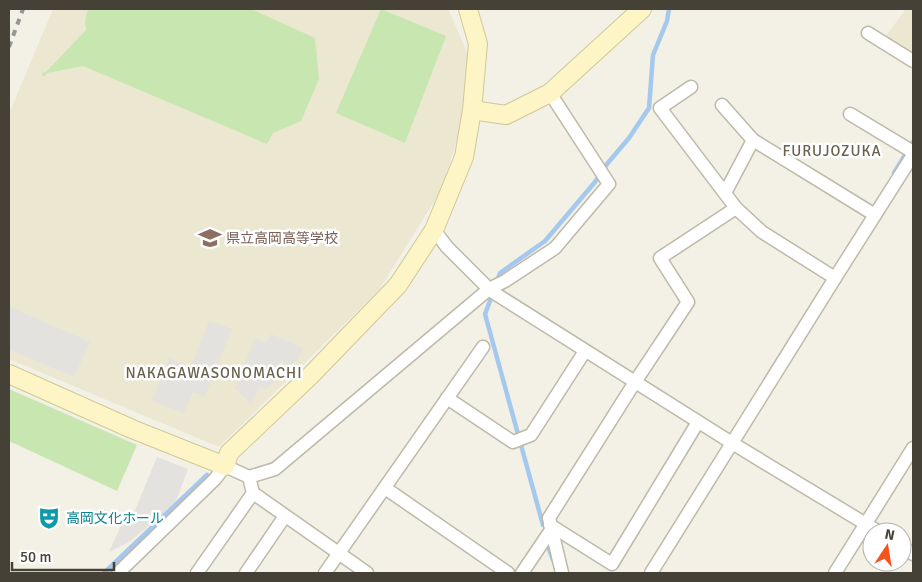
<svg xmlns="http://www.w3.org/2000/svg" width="922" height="582" viewBox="0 0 922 582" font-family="Signika,'Noto Sans JP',sans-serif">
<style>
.education{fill:#ebe7d0}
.green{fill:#c8e6b0}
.parking{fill:#e4e2de}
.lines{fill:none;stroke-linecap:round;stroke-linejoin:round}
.stream{stroke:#a4c8ee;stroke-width:4.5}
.street-casing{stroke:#beb9a9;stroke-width:15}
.secondary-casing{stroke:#d1c897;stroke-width:20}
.street{stroke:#fff;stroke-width:12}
.secondary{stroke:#fdf5c6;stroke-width:18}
.rail{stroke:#959595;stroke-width:4;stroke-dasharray:6 6;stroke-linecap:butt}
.labels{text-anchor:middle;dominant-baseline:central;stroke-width:5;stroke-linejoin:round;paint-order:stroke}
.education-label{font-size:14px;fill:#785e54;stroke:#fff;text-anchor:start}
.culture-label{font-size:14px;fill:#0d838f;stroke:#fff;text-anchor:start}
.neighbourhood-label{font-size:15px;letter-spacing:1px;fill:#68604d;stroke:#fff}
</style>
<rect width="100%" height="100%" fill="#f3f0e6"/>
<!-- education -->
<g class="education">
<polygon points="53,9 448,9 471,61 463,118 443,187 379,290 219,447 9,359 9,114"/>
<polygon points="906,9 913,9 913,55 885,37"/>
</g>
<!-- green -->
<g class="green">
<polygon points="88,9 251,9 315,38 319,79 301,121 273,133 267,144 83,66 47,73 45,76 43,76 42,73 46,72 86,30 85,21"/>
<polygon points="381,9 446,36 405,143 336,113"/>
<polygon points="9,389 137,445 117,491 9,441"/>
</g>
<!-- parking -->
<g class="parking">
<polygon points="10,307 90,342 74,377 9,349"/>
<polygon points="209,321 232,329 205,396 193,392 184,413 152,401 169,358 191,367"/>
<polygon points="271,334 303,348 298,359 288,367 283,359 276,367 282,373 265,390 261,385 251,404 235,388 255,338 266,343"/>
<polygon points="157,457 188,469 175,504 129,542 109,552 127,512 134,513"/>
</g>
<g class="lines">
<!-- stream -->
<g class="stream">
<polyline points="894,173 913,142"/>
<polyline points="497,281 500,273 545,241 595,182 607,164 629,138 649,108 653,55 667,21 669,9"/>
<polyline points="493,293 485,314 543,525"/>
<polyline points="549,549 553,560"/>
<polyline points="104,573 207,475"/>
</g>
<defs>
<g id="street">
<polyline points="868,33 913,61"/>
<polyline points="691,87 660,108 736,208 762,232 835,278"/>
<polyline points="722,105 753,140 875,215"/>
<polyline points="850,114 913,152"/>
<polyline points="725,193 753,140"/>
<polyline points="434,230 447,247 491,291 732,443 879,532"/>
<polyline points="447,398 513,442 531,435 585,351"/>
<polyline points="249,477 253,493 367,573"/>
<polyline points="385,488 508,573"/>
<polyline points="550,525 612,564 698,422"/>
<polyline points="902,547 913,554"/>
<polyline points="118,573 215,479 225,466 249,477 275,469 489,289 505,281 555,248 609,184 550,93"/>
<polyline points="197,573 253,493"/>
<polyline points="246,573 285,516"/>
<polyline points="325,573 483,347"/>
<polyline points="522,573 551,530"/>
<polyline points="562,573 549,518 635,382 688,302 660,258 736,208"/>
<polyline points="651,573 835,278 913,155"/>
<polyline points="835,573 913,448"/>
</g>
<g id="secondary">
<polyline points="472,110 506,115 550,93 642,9"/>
<polyline points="9,374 132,429 225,466 229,453 311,375 398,285 434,230 464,157 472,110 478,44 468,9"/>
</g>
</defs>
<!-- street casing -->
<use href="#street" class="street-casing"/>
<!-- secondary casing -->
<use href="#secondary" class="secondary-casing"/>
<!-- street -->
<use href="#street" class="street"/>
<!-- secondary -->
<use href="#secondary" class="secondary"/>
<!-- rail -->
<polyline class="rail" points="9,47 23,9"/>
</g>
<!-- icons -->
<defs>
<symbol id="school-bare" viewBox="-9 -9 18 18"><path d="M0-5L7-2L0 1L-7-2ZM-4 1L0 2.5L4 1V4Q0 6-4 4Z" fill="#8d6e63" stroke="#fff" stroke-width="2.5" paint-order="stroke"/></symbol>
<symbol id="theatre-bare" viewBox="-9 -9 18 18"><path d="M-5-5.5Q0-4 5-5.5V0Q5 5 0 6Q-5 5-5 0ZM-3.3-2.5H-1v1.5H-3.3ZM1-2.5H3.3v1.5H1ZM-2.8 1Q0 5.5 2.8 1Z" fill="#0f9aa8" stroke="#fff" stroke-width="2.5" paint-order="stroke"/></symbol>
</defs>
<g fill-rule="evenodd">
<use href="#school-bare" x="194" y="222" width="32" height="32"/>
<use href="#theatre-bare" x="33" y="502" width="32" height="32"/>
</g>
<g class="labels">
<!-- education labels -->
<g class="education-label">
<text x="226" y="238">県立高岡高等学校</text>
</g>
<!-- culture labels -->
<g class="culture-label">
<text x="66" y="518">高岡文化ホール</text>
</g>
<!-- neighbourhood labels -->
<g class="neighbourhood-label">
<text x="832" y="151">FURUJOZUKA</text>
<text x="214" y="373">NAKAGAWASONOMACHI</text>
</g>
</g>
<!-- border -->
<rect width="922" height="582" fill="none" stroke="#454136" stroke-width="20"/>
<!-- north arrow -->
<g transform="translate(887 547) rotate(12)"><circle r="24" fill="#ffffff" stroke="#b5b3af"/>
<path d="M0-4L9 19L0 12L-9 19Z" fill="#f4531c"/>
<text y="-8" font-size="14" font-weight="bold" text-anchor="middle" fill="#454136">N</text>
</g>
<!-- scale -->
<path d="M12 562v8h102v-8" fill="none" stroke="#454136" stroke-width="2.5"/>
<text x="20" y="562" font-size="15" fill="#454136" stroke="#ffffff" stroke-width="4" paint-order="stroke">50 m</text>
</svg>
